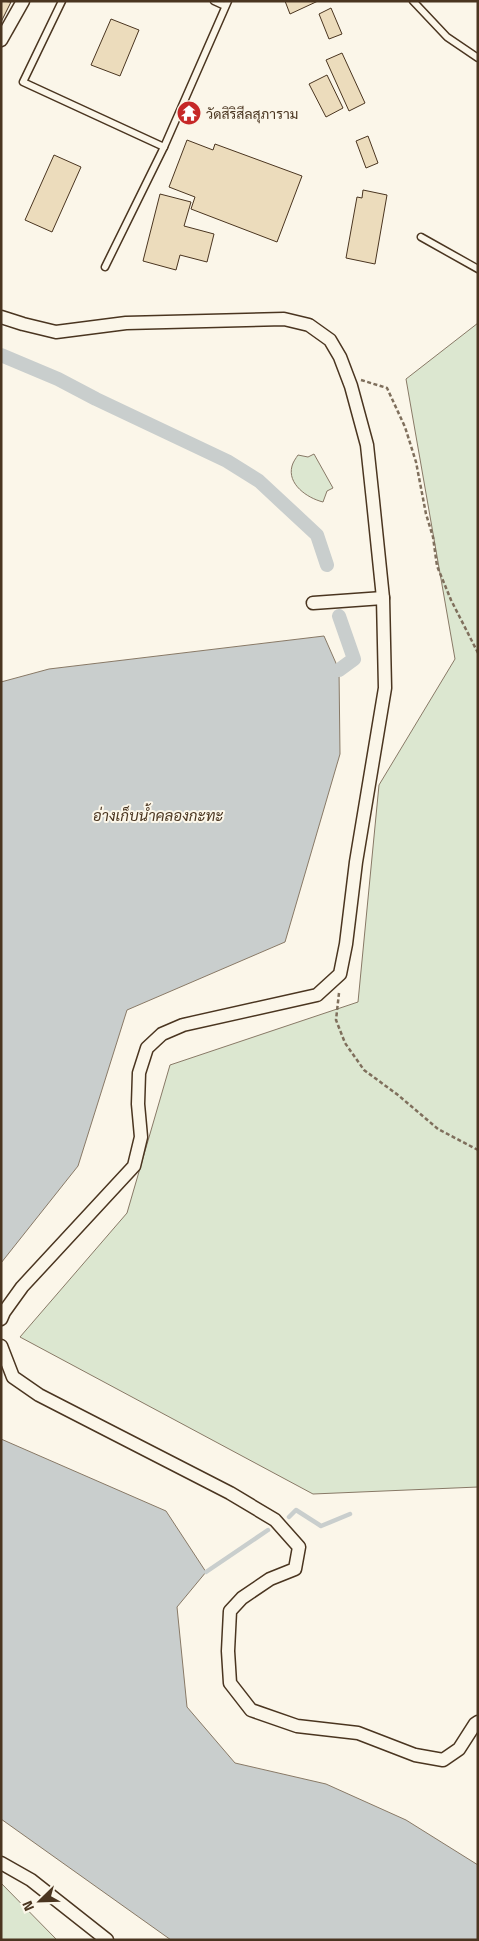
<svg xmlns="http://www.w3.org/2000/svg" width="479" height="1941" viewBox="0 0 479 1941" font-family="'Titillium Web',Sarabun,sans-serif">
<style>
.green{fill:#dce7d0;stroke:#887966}
.water{fill:#c9cecd;stroke:#887966}
.lines{fill:none;stroke-linecap:round;stroke-linejoin:round}
.stream{stroke:#c9cecd;stroke-width:4.5}
.canal{stroke:#c9cecd;stroke-width:14}
.building{fill:#ecdcbc;stroke:#4a3520}
.lane-casing{stroke:#4a3520;stroke-width:9}
.street-casing{stroke:#4a3520;stroke-width:15}
.path{stroke:#7f6f5c;stroke-width:2.5;stroke-dasharray:4 2.5;stroke-linecap:butt}
.lane{stroke:#fbf6e9;stroke-width:6}
.street{stroke:#fbf6e9;stroke-width:12}
.labels{text-anchor:middle;dominant-baseline:central;stroke-width:4;stroke-linejoin:round;paint-order:stroke}
.poi-label{font-size:14px;fill:#4a3520;stroke:#fbf6e9;text-anchor:start}
.water-label{font-size:15px;font-style:italic;fill:#4a3520;stroke:#fbf6e9}
</style>
<rect width="100%" height="100%" fill="#fbf6e9"/>
<!-- green -->
<g class="green">
<polygon points="478,323 478,1487 313,1494 20,1337 127,1213 170,1065 358,1002 379,785 455,659 406,379"/>
<path d="M314,454L333,488L327,491L323,502C307,498 287,484 292,466C293,462 296,458 298,455L308,457Z"/>
<polygon points="1,1883 57,1940 1,1940"/>
</g>
<!-- water -->
<g class="water">
<polygon points="324,636 339,670 340,754 285,942 127,1010 78,1166 1,1263 1,682 49,669"/>
<polygon points="1,1439 166,1511 206,1572 177,1607 187,1707 235,1763 326,1784 406,1820 478,1865 478,1940 171,1940 1,1819"/>
</g>
<g class="lines">
<!-- stream -->
<g class="stream">
<polyline points="289,1517 296,1510 321,1526 350,1514"/>
<polyline points="206,1572 268,1530"/>
</g>
<!-- canal -->
<g class="canal">
<polyline points="1,355 58,379 96,399 227,461 259,481 317,535 327,565"/>
<polyline points="339,670 354,659 339,616"/>
</g>
</g>
<!-- building -->
<g class="building">
<polygon points="1,1 11,2 1,22"/>
<polygon points="285,1 318,1 290,14"/>
<polygon points="331,8 342,34 329,39 319,14"/>
<polygon points="111,19 139,30 120,76 91,65"/>
<polygon points="342,53 365,103 349,111 326,60"/>
<polygon points="327,75 343,108 326,117 309,84"/>
<polygon points="368,136 378,163 366,168 356,141"/>
<polygon points="187,140 213,150 215,144 302,176 277,242 191,209 195,197 169,187"/>
<polygon points="54,155 81,167 52,232 25,220"/>
<polygon points="363,190 387,195 375,264 346,258 357,197 362,198"/>
<polygon points="160,194 191,202 184,226 214,234 207,262 180,255 176,270 143,261"/>
</g>
<g class="lines">
<defs>
<g id="lane">
<polyline points="62,1 23,82 164,147 228,1"/>
<polyline points="214,1 225,6"/>
<polyline points="413,1 447,37 478,58"/>
<polyline points="421,237 478,269"/>
<polyline points="105,267 164,147"/>
</g>
<g id="street">
<polyline points="1,40 23,1"/>
<polyline points="1,317 23,324 56,332 126,323 284,319 309,325 330,340 340,357 351,386 367,445 373,501 383,598 385,688 356,862 346,944 340,974 317,995 183,1025 162,1034 147,1048 139,1073 138,1104 141,1137 134,1166 22,1287 4,1312 1,1319"/>
<polyline points="313,603 383,598"/>
<polyline points="1,1346 13,1377 39,1395 230,1493 275,1520 299,1547 295,1569 270,1579 242,1598 230,1611 228,1651 230,1683 251,1710 297,1726 358,1733 415,1755 443,1760 459,1749 475,1724 478,1722"/>
<polyline points="1,1863 31,1880 107,1940"/>
</g>
</defs>
<!-- lane casing -->
<use href="#lane" class="lane-casing"/>
<!-- street casing -->
<use href="#street" class="street-casing"/>
<!-- path -->
<g class="path">
<polyline points="361,380 387,388 405,427 416,462 426,514 433,537 437,566 451,600 478,653"/>
<polyline points="339,993 336,1020 345,1043 364,1070 398,1095 438,1129 478,1150"/>
</g>
<!-- lane -->
<use href="#lane" class="lane"/>
<!-- street -->
<use href="#street" class="street"/>
</g>
<!-- icons -->
<defs>
<symbol id="temple-disc" viewBox="-11 -11 22 22"><circle r="9.5" fill="#c62828" stroke="#fbf6e9"/><path d="M0-6L5-2H3V0L6.5 2.5H4V6H1.5V3h-3V6H-4V2.5H-6.5L-3 0V-2H-5Z" fill="#fff"/></symbol>
</defs>
<g fill-rule="evenodd">
<use href="#temple-disc" x="175" y="99" width="28" height="28"/>
</g>
<g class="labels">
<!-- poi labels -->
<g class="poi-label">
<text x="206" y="113">วัดสิริสีลสุภาราม</text>
</g>
<!-- water labels -->
<g class="water-label">
<text x="158" y="815">อ่างเก็บน้ำคลองกะทะ</text>
</g>
</g>
<!-- border -->
<rect width="479" height="1941" fill="none" stroke="#4a3520" stroke-width="5"/>
<!-- north arrow -->
<g transform="translate(40 1901) rotate(247)" stroke="#fbf6e9" stroke-width="4" paint-order="stroke">
<path d="M0-4L9 19L0 12L-9 19Z" fill="#4a3520"/>
<text y="-8" font-size="14" font-weight="bold" text-anchor="middle" fill="#4a3520">N</text>
</g>
</svg>
